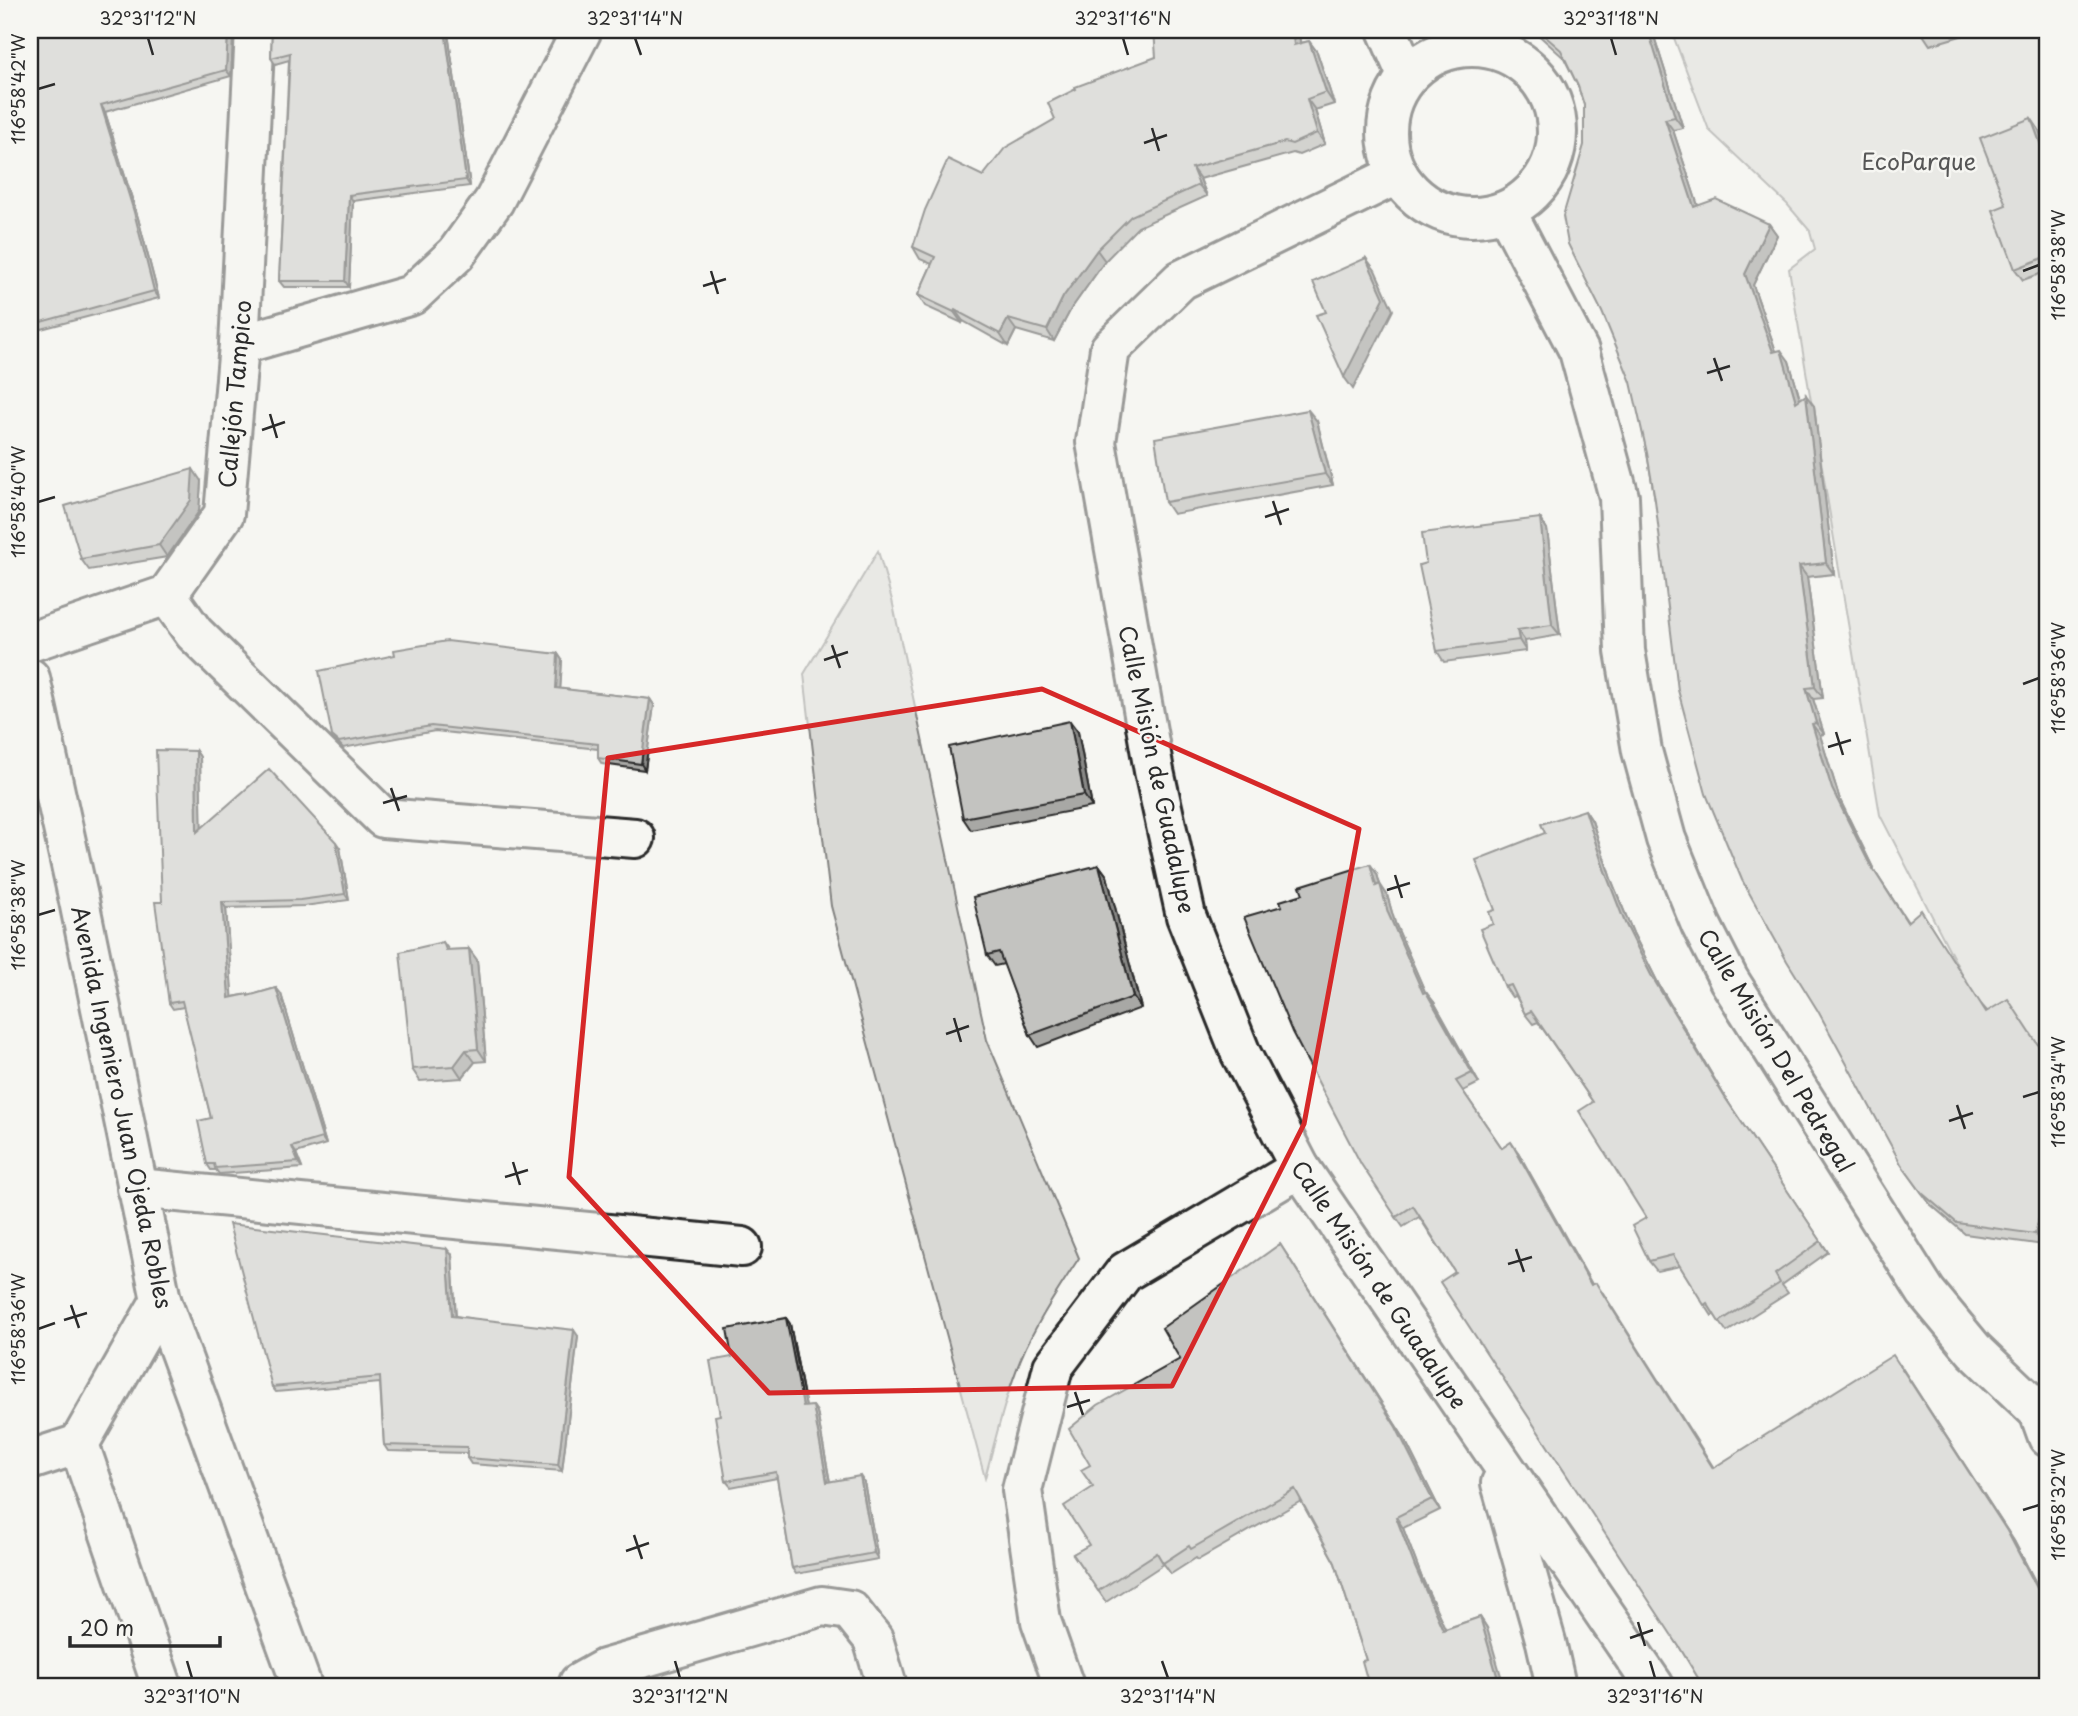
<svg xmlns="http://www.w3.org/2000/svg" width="2078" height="1716" viewBox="0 0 2078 1716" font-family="'Playpen Sans',sans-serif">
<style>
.green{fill:#d9d9d5;stroke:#828280;stroke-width:2}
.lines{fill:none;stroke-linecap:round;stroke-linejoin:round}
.minor-casing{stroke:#2b2b2b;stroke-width:44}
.major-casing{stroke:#2b2b2b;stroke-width:44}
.minor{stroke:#f6f6f2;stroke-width:38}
.major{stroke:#f6f6f2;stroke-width:38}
.wall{fill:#a8a8a5;stroke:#2b2b2b;stroke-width:2}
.shaded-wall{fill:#888886;stroke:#2b2b2b;stroke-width:2}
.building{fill:#c3c3c0;stroke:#2b2b2b;stroke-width:2}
.marked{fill:none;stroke:#d62828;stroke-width:5;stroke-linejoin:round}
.ticks{fill:none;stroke:#2b2b2b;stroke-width:2.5}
.labels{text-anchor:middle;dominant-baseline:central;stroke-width:5;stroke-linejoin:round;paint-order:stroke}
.park-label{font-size:23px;fill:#565656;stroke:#f6f6f2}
.street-label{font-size:23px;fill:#2b2b2b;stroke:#f6f6f2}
.neatline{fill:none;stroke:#2b2b2b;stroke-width:2.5}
.ticks-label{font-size:18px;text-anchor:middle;fill:#2b2b2b}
</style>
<rect width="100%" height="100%" fill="#f6f6f2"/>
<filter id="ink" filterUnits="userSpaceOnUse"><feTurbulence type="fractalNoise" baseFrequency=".0143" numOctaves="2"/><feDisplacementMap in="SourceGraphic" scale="14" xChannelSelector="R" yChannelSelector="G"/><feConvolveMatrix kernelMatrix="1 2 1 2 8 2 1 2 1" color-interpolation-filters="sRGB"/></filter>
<g filter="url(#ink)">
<!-- green -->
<g class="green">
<polygon points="1671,30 2048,30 2048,1060 1988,1025 1880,815 1789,269 1815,249 1810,231 1787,204 1709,130"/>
<path d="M878,551L892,600L987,1040L1079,1258C1060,1287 1041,1316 1026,1347C1007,1388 997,1434 985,1478L831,906L804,674Z"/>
</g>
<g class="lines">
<defs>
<g id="minor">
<polyline points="1387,30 1407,75"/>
<circle cx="1472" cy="132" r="85"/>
<polyline points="1398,174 1181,280 1110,349 1096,442 1154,771 1186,916 1241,1054 1300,1168 1654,1686"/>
<polyline points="1506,211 1579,351 1619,497 1625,651 1642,751 1666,839 1701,925 1729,980 1926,1292 1974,1350 2039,1412 2048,1437"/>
<polyline points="239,345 412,295 456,254 494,201 582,30"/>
<polyline points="167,595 194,633 383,818 635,838"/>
<polyline points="30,642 167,595 224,514 239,345 255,30"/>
<polyline points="137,1188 742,1247"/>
<polyline points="161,1300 79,1444 162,1686"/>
<polyline points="30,1460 79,1444"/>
<polyline points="1501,1483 1546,1642 1556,1686"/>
<polyline points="578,1686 579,1683 604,1669 822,1606 850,1610 873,1639 887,1686"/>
<polyline points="1064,1686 1041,1621 1022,1490 1053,1367 1125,1272 1300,1168"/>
</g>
<polyline id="major" points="30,678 79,901 161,1300 302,1686"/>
</defs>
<!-- minor casing -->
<use href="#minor" class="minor-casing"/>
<!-- major casing -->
<use href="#major" class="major-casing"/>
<!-- minor -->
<use href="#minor" class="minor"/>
<!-- major -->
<use href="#major" class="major"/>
</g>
<!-- wall -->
<g class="wall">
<polygon points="30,30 221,30 233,37 231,76 105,112 138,218 159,298 30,332"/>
<polygon points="272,30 446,30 448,33 470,186 353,201 349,287 284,287 279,281 289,60 275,64 271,58"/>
<polygon points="1299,30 1300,43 1309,41 1317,52 1334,104 1315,110 1325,144 1299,155 1293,153 1200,179 1207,196 1138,227 1105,261 1071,309 1054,341 1016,330 1008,346 963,321 962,323 925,306 918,295 932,264 920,259 913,247 983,176 1055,119 1156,57"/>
<polygon points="1533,30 1652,30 1683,128 1673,130 1698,206 1769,224 1777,235 1753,285 1776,351 1789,361 1800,399 1814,406 1834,574 1807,577 1823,698 1813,699 1824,734 1820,735 1840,800 1875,872 1907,922 1987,1011 2048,1060 2048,1229 2047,1229 2043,1245 1965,1234 1930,1204 1901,1164 1655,500 1647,453 1584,145 1584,105 1578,86 1564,58"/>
<polygon points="1921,30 1981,30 1930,45 1922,33"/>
<polygon points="2031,118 2039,130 2048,154 2048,271 2023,280 2015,269 2006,205"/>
<polygon points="1317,421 1333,485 1173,514 1165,502"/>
<polygon points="201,481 199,511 167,557 89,570 81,559"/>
<polygon points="1540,518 1547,529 1560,635 1525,641 1526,651 1444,662 1437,651 1426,563"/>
<polygon points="558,654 562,660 560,689 650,699 654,705 645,770 602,764 598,758 598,749 435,731 343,748 332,736"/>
<polygon points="1078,732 1092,807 971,830 963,818"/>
<polygon points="196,751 200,757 201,829 340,848 349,900 304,906 226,908 232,997 248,994 249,996 276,988 281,994 326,1144 296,1153 302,1168 219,1174 216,1170 211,1170 207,1164 211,1118 184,1007 173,1009 169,1003 162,902"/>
<polygon points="1585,810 1592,821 1611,879 1633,933 1659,985 1731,1107 1828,1252 1782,1285 1788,1293 1727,1332 1714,1314 1712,1316 1680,1266 1657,1271 1649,1261 1646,1218 1593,1102 1538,1022 1533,1024 1525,1014 1516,996 1512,997 1505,987 1493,924 1495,910 1545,833"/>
<polygon points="1370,864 1377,874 1380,885 1387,895 1395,923 1425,992 1434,1002 1479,1083 1463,1091 1502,1148 1518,1152 1592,1285 1603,1293 1714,1468 1900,1365 2014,1541 2048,1606 2048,1686 1703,1686 1455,1272 1419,1217 1403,1227 1396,1217 1282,906 1303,894"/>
<polygon points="1099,865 1107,876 1141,1008 1038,1047 1030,1035 1004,964 995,966 987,955"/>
<polygon points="443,942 449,950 469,949 477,960 486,1061 475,1062 462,1078 420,1081 412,1069"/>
<polygon points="452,1255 456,1316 578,1336 562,1471 471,1464 467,1458 467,1453 388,1451 384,1445 380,1383 276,1392 272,1387"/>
<polygon points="1287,1255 1404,1438 1440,1510 1403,1528 1422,1578 1445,1629 1480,1617 1487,1628 1366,1660 1335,1563 1301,1501 1198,1560 1196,1558 1171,1574 1164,1564 1106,1602 1073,1554 1089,1545 1093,1487 1090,1465 1180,1359"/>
<polygon points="786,1318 790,1324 806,1407 813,1406 817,1412 830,1482 864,1482 878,1559 796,1574 792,1568 777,1478 731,1487 726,1481 720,1415 732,1357"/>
</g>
<!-- shaded-wall -->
<g class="shaded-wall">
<polygon points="228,30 233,37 231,76 226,70"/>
<polygon points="445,30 446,30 448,33 470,186 466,180"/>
<polygon points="1292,30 1299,30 1301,56 1294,45"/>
<polygon points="1648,30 1652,30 1683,128 1675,117"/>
<polygon points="1309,41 1317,52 1334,104 1326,92"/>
<polygon points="1307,99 1315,110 1325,144 1317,133"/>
<polygon points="101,105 105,112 138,218 159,298 154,291"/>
<polygon points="2031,118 2039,130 2048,154 2048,165"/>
<polygon points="1665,119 1673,130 1702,218 1694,207"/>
<polygon points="1192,168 1200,179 1207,196 1199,185"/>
<polygon points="349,195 353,201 349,287 345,281"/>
<polygon points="1769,224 1777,235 1753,285 1780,363 1773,352 1745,274"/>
<polygon points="1097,250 1105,261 1071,309 1054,341 1047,330 1063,297"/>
<polygon points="1366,258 1375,270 1393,310 1353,389 1344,377"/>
<polygon points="955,310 963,321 962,323 954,312"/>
<polygon points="1008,319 1016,330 1008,346 1000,334"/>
<polygon points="1781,350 1789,361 1804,413 1796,402"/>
<polygon points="1806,395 1814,406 1834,574 1826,563"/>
<polygon points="1308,410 1317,421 1333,485 1325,474"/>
<polygon points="193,469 201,481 199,511 167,557 159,545"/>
<polygon points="1540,518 1547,529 1560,635 1552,625"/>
<polygon points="1799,566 1807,577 1823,698 1815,687"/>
<polygon points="1517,630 1525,641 1526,651 1519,640"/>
<polygon points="558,654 562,660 560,694 556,688"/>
<polygon points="1806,688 1813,699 1824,734 1816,723"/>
<polygon points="650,699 654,705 645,770 641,764"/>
<polygon points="1070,721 1078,732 1092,807 1084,795"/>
<polygon points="1812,724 1820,735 1840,800 1875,872 1915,933 1868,861 1832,789"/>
<polygon points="196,751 200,757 202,838 197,832"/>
<polygon points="1585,810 1592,821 1611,879 1633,933 1659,985 1731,1107 1828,1252 1724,1096 1651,975 1625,923 1604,869"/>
<polygon points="336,842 340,848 349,900 345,894"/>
<polygon points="1370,864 1377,874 1383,896 1376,886"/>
<polygon points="1099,865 1107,876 1141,1008 1133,997"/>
<polygon points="1380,884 1387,895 1395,923 1430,1003 1423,993 1388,913"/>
<polygon points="222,902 226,908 233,1004 229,998"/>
<polygon points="469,949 477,960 486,1061 478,1049"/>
<polygon points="276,988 281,994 326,1144 322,1138"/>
<polygon points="1426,992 1434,1002 1479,1083 1472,1073"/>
<polygon points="466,1050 475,1062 462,1078 454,1066"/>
<polygon points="30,1110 31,1113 30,1163"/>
<polygon points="1511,1142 1518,1152 1598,1295 1591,1285"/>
<polygon points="292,1147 296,1153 302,1168 298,1162"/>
<polygon points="2039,1218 2047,1229 2043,1245 2035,1234"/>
<polygon points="1280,1244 1404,1438 1440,1510 1432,1499"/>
<polygon points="447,1249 452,1255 456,1322 452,1316"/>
<polygon points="786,1318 790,1324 807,1413 803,1407"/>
<polygon points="574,1330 578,1336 562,1471 558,1465"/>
<polygon points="1900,1365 2014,1541 2048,1606 2048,1609"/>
<polygon points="813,1406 817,1412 831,1488 827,1482"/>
<polygon points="860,1476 864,1482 878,1559 874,1553"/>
<polygon points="1396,1517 1403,1528 1422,1578 1451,1641 1443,1630 1415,1567"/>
<polygon points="1480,1617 1487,1628 1504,1686 1500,1686"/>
</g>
<!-- building -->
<g class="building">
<polygon points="30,30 228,30 226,70 101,105 134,212 154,291 30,325"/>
<polygon points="272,30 445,30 466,180 349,195 345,281 279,281 290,53 271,58"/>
<polygon points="1154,30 1292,30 1294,45 1309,41 1326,92 1307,99 1317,133 1292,144 1285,142 1192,168 1199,185 1131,216 1097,250 1063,297 1047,330 1008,319 1000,334 955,310 954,312 918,295 935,257 913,247 925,210 948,159 983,176 1005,148 1055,119 1048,103 1076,89 1075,87 1156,57"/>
<polygon points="1538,30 1648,30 1675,117 1665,119 1694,207 1716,199 1769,224 1745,274 1773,352 1781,350 1796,402 1806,395 1826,563 1799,566 1815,687 1806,688 1816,723 1812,724 1832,789 1868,861 1907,922 1921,910 1986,1012 2008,999 2048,1060 2048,1221 2039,1218 2035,1234 1957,1223 1922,1193 1901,1164 1818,1011 1787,961 1742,880 1706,794 1678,690 1655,500 1647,453 1631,382 1602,312 1568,244 1563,216 1584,145 1584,105 1578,86 1561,50"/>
<polygon points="1921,30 1934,30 1922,33"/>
<polygon points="2031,118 2048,165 2048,256 2015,269 1993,210 2006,205 1980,138"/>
<polygon points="1366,258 1384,298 1344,377 1316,315 1326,312 1313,282"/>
<polygon points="1308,410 1325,474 1165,502 1155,438"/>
<polygon points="193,469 191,500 159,545 81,559 65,506"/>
<polygon points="1540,518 1552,625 1517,630 1519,640 1437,651 1419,565 1426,563 1422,533"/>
<polygon points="447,641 558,654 556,688 650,699 641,764 598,758 598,744 431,726 339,742 332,736 319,671 395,655 394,650"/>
<polygon points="1070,721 1084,795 963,818 949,747"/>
<polygon points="156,750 196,751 197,832 269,769 336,842 345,894 300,900 222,902 229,998 248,994 248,996 276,988 322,1138 292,1147 298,1162 215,1168 214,1164 207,1164 198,1121 211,1118 182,1001 169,1003 155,902 162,902"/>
<polygon points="1585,810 1604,869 1625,923 1651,975 1724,1096 1821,1241 1775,1274 1780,1283 1719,1322 1707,1303 1704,1305 1673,1255 1649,1261 1632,1226 1646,1218 1579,1111 1593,1102 1531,1011 1525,1014 1511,985 1505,987 1480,929 1493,924 1489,912 1495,910 1476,860 1545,833 1541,824"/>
<polygon points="1370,864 1376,886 1380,884 1388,913 1423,993 1426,992 1472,1073 1456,1081 1502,1148 1511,1142 1591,1285 1596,1283 1713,1468 1893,1355 2007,1531 2048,1609 2048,1685 2044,1686 2037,1686 2034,1681 2024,1686 1703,1686 1680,1648 1440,1282 1455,1272 1413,1206 1396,1217 1361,1164 1292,1032 1244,917 1282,906 1280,901 1303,894 1300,886"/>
<polygon points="1099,865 1133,997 1030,1035 999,952 987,955 973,897"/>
<polygon points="443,942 446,950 469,949 478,1049 466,1050 454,1066 412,1069 400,952"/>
<polygon points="229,1224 447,1249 452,1316 574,1330 558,1465 467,1458 467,1447 384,1445 380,1377 272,1387"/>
<polygon points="1280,1244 1396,1427 1432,1499 1396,1517 1415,1567 1443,1630 1480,1617 1500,1686 1369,1686 1362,1661 1366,1660 1335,1563 1295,1489 1191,1549 1189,1546 1163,1563 1157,1553 1098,1591 1073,1554 1089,1545 1064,1506 1093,1487 1081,1470 1090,1465 1069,1429 1098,1405 1180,1359 1162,1328"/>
<polygon points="786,1318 803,1407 813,1406 827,1482 860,1476 874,1553 792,1568 776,1472 726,1481 715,1416 720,1415 710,1361 732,1357 727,1329"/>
</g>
</g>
<!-- marked area -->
<path d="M0 0H2078V1716H0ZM1042,689L1359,829L1304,1124L1172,1386L769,1393L569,1177L608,758Z" fill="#f6f6f2" fill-opacity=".55" fill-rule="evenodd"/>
<path class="marked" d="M1042,689L1359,829L1304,1124L1172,1386L769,1393L569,1177L608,758Z"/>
<!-- ticks -->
<path class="ticks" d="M148,38L153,55M635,38L641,55M1123,38L1128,55M1611,38L1616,55M38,89L55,84M1152,128L1159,151M1144,143L1167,135M711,271L718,294M2023,271L2039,265M703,286L726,279M1714,358L1722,381M1707,373L1730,366M270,414L277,438M262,430L285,422M1273,501L1281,525M38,502L55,497M1265,517L1289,509M832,645L840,668M824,660L848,652M2023,684L2039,678M1836,732L1843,755M1828,747L1851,740M391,788L399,811M383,803L407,796M1395,875L1402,898M1387,890L1410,883M38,915L55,910M954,1018L961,1042M946,1034L969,1026M2023,1097L2039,1092M1957,1105L1965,1129M1949,1121L1973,1113M513,1162L520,1185M505,1177L528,1170M1516,1249L1524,1272M1508,1264L1532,1257M71,1305L79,1328M64,1320L87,1313M38,1329L55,1323M1075,1392L1083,1415M1067,1407L1090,1400M2023,1510L2039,1505M634,1535L642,1559M626,1551L649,1543M1638,1622L1645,1646M1630,1638L1653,1630M187,1661L192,1678M675,1661L680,1678M1162,1661L1168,1678M1650,1661L1655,1678"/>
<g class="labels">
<!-- park labels -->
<g class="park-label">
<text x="1919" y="160">EcoParque</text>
</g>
<!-- street labels -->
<g class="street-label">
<text transform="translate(234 394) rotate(-85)">Callejón Tampico</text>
<text transform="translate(1158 769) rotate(78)">Calle Misión de Guadalupe</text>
<text transform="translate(1777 1050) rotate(59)">Calle Misión Del Pedregal</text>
<text transform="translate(123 1107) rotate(78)">Avenida Ingeniero Juan Ojeda Robles</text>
<text transform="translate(1380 1284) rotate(56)">Calle Misión de Guadalupe</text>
</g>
</g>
<!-- margin -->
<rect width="2078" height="1716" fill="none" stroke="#f6f6f2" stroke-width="77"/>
<!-- scale -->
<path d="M70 1636v10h150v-10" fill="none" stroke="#2b2b2b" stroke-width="3.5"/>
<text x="80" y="1636" font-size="21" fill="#2b2b2b" stroke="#f6f6f2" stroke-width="5" paint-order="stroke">20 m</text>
<rect x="38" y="38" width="2001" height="1640" class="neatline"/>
<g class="ticks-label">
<text x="148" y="25">32°31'12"N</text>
<text x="635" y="25">32°31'14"N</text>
<text x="1123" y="25">32°31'16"N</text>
<text x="1611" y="25">32°31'18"N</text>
<text transform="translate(19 89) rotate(-90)" y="6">116°58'42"W</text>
<text transform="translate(2059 265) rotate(-90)" y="6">116°58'38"W</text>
<text transform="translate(19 502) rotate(-90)" y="6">116°58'40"W</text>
<text transform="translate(2059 678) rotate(-90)" y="6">116°58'36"W</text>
<text transform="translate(19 915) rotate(-90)" y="6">116°58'38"W</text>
<text transform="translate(2059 1092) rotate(-90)" y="6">116°58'34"W</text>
<text transform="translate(19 1329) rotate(-90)" y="6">116°58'36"W</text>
<text transform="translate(2059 1505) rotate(-90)" y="6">116°58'32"W</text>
<text x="192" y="1703">32°31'10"N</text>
<text x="680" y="1703">32°31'12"N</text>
<text x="1168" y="1703">32°31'14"N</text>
<text x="1655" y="1703">32°31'16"N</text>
</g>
</svg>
